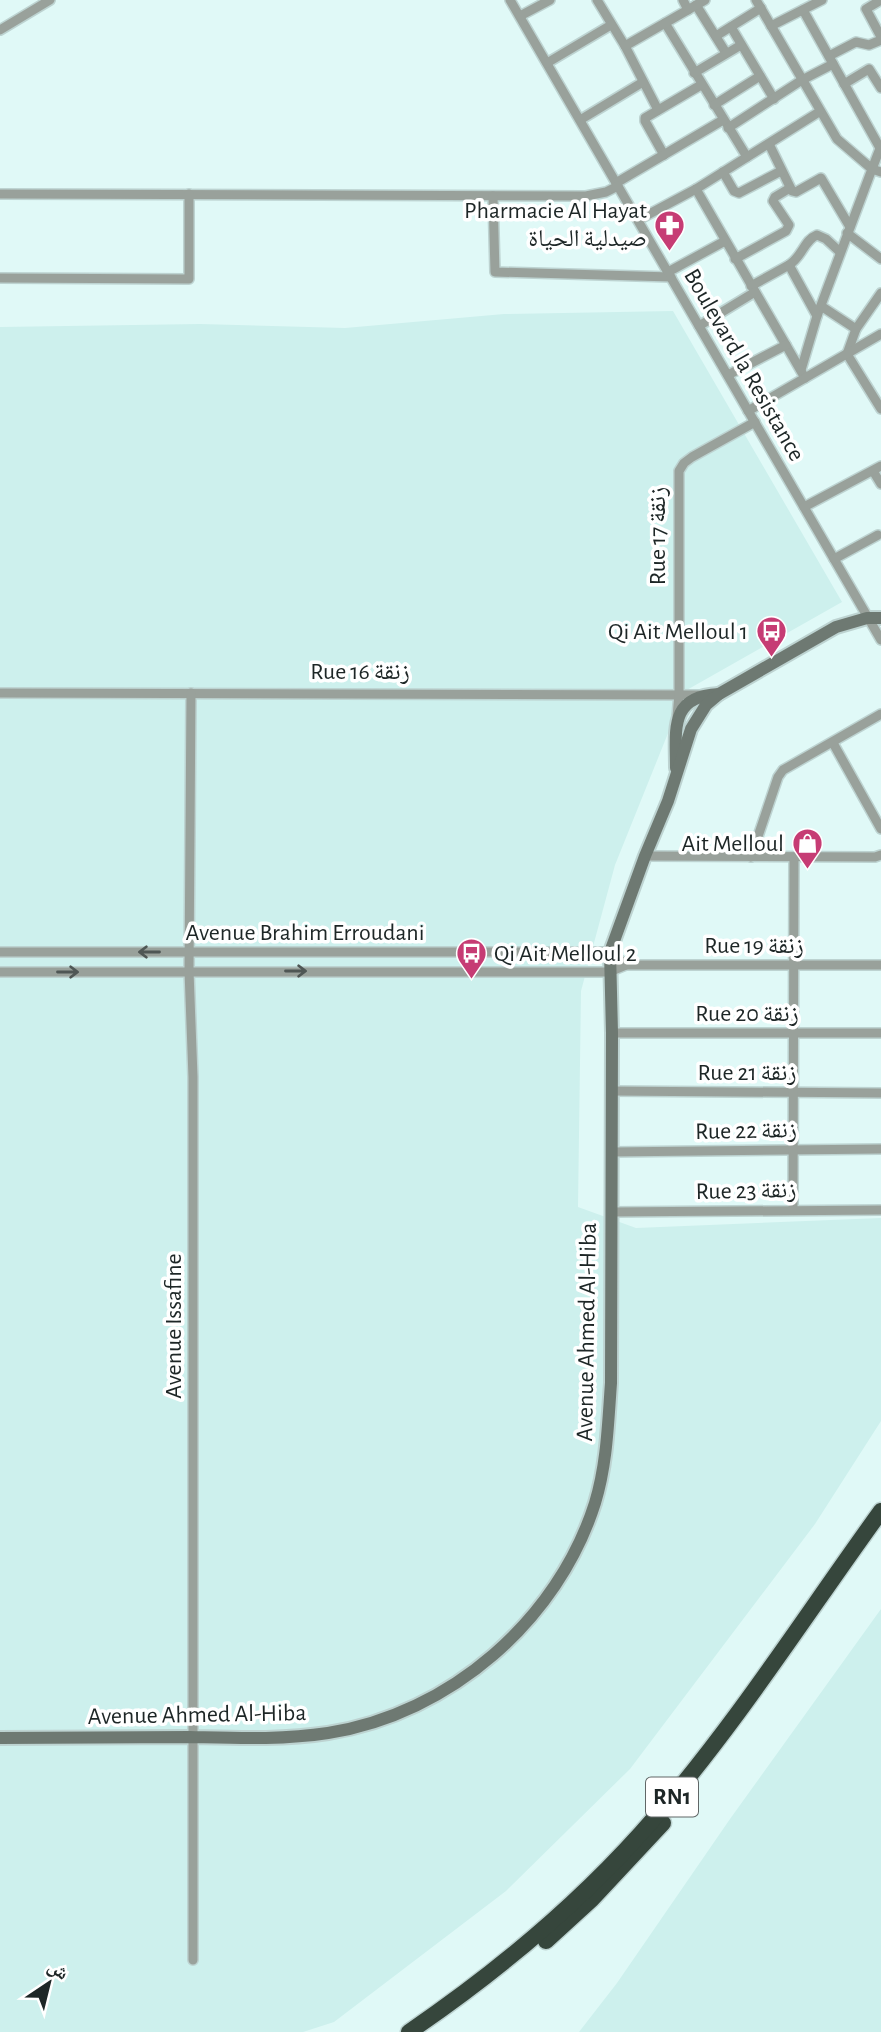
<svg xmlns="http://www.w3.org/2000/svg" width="881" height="2032" viewBox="0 0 881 2032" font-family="'Alegreya Sans','Noto Naskh Arabic',sans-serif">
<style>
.built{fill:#cdf0ed}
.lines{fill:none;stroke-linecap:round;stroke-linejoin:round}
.street-casing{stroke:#bdd3d1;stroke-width:12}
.secondary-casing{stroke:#bdd3d1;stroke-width:16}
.highway-casing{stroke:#bdd3d1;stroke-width:19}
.street{stroke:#99a19b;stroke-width:9}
.secondary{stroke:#6e7972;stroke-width:12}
.highway{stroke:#36463c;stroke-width:16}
.oneway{stroke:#4f5755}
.labels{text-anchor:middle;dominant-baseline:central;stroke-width:7;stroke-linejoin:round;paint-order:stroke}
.shield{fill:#fff;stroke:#616767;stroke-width:2}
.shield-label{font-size:23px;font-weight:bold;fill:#1d2626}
.poi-label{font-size:24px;fill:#1d2626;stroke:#fff;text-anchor:end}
.street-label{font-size:24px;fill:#1d2626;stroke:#fff}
</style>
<rect width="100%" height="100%" fill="#e0f9f7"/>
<!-- built -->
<g class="built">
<polygon points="673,311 842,602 685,691 615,865 581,991 578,1207 636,1228 881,1218 881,1421 815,1524 630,1769 506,1891 334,2022 303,2032 0,2032 0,327 200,324 345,328 504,314"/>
<polygon points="881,1609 881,2032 579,2032 617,1983 730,1819"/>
</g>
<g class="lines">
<defs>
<g id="street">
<polyline points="510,0 881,640"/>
<polyline points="597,0 625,46 658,110"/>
<polyline points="683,0 688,10"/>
<polyline points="756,0 837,139 872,169 817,316 801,370"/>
<polyline points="881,0 866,9 881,37"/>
<polyline points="696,5 726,53"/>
<polyline points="803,10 880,148"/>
<polyline points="520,16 550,0"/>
<polyline points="665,23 747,157"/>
<polyline points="771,26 822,0"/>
<polyline points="731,27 774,99"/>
<polyline points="0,30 50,0"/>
<polyline points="716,36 761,8"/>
<polyline points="625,46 705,0"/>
<polyline points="829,56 856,42 869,45 881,40"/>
<polyline points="547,63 611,25"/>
<polyline points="694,73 741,45"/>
<polyline points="844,84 869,69 881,88"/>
<polyline points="714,105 760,76"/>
<polyline points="580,120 643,82"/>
<polyline points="728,128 802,80 833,64"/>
<polyline points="769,144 792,191 796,192 821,178 850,227"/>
<polyline points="881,146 872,169 881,172"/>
<polyline points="664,155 645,121 645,118 701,85"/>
<polyline points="723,172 734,191 739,193 781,171"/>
<polyline points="616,183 723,120"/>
<polyline points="696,189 805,378"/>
<polyline points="0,194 586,196 606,192 618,186"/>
<polyline points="493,196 495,272 671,277"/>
<polyline points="638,220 696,189 819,112"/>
<polyline points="847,233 881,259"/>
<polyline points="735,259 786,231 789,225 773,201 775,197 790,188"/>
<polyline points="668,272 725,241"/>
<polyline points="0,278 189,279 189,194"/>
<polyline points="751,286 789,265"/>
<polyline points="881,293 856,329 847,354 881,409"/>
<polyline points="821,306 856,329"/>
<path d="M817,316L789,265C803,256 804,240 817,235L826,239L840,252"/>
<polyline points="699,326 755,292"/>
<polyline points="728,375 786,345"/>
<polyline points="748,411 881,334"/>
<polyline points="873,471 881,484"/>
<polyline points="804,507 881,466"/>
<polyline points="834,559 878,535"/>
<polyline points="0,693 702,695"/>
<polyline points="191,693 189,971 193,1077 193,1960"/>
<polyline points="677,717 679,693 679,471 684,463 692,457 755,422"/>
<polyline points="833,743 881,829"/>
<polyline points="645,856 875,857 881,855"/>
<polyline points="751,857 778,777 783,770 881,714"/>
<polyline points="0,952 610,952 626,965"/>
<polyline points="0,972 609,972 626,965 881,965"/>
<polyline points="612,1033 881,1033"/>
<polyline points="612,1091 881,1093"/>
<polyline points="612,1152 881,1149"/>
<polyline points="793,1209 794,858"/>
<polyline points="611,1212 881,1210"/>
</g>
<g id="secondary">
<path d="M676,768C676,730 669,696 719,694"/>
<path d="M0,1738C63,1738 127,1737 190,1737C236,1738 282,1740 328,1733C450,1714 558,1620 595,1503C607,1464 608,1423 611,1383L612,1033L610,952L645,856L668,801L691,729L706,705L719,694L836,627L867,618H881"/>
</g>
<g id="highway">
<polyline points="546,1941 592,1899 663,1823"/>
<path d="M409,2032C500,1970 585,1899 657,1815C739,1720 807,1613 881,1511"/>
</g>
</defs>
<!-- street casing -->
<use href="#street" class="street-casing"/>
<!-- secondary casing -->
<use href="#secondary" class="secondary-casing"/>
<!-- highway casing -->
<use href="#highway" class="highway-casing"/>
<!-- street -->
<use href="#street" class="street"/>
<!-- secondary -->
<use href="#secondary" class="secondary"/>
<!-- highway -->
<use href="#highway" class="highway"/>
</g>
<!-- one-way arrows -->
<defs><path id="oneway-shaft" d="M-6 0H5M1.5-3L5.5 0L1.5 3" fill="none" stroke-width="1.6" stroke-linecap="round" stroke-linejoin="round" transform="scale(1.75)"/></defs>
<g class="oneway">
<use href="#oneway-shaft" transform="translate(149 952) rotate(180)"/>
<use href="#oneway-shaft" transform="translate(296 971)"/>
<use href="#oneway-shaft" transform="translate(68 972)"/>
</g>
<!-- icons -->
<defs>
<symbol id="pharmacy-pin" viewBox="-11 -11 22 30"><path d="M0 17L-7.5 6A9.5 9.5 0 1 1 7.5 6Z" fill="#c63c74" stroke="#fff"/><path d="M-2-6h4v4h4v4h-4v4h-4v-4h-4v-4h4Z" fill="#fff"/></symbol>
<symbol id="bus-pin" viewBox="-11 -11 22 30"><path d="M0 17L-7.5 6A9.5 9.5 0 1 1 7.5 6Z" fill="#c63c74" stroke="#fff"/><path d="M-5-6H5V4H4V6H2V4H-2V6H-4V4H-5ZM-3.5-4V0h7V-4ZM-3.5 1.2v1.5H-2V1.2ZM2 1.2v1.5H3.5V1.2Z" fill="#fff"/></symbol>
<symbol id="shop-pin" viewBox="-11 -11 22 30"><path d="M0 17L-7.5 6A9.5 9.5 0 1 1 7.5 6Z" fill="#c63c74" stroke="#fff"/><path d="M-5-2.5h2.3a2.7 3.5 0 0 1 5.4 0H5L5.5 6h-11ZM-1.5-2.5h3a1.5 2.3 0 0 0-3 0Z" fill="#fff"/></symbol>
</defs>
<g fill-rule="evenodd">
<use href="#pharmacy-pin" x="652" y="208" width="35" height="47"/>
<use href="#bus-pin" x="754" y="614" width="35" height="47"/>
<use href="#shop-pin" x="790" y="826" width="35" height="47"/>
<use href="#bus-pin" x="454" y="936" width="35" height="47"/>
</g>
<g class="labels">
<!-- shield labels -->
<rect class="shield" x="646" y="1777.5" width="52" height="39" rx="5"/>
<g class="shield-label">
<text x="672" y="1797">RN1</text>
</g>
<!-- poi labels -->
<g class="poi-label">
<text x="647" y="211">Pharmacie Al Hayat<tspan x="647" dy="28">صيدلية الحياة</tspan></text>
<text x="748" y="632">Qi Ait Melloul 1</text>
<text x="784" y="844">Ait Melloul</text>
<text x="494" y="954" text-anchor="start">Qi Ait Melloul 2</text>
</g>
<!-- street labels -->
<g class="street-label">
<text transform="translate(744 365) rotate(60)">Boulevard la Resistance</text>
<text transform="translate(658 536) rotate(-90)">Rue 17 زنقة</text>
<text x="360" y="672">Rue 16 زنقة</text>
<text x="305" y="933">Avenue Brahim Erroudani</text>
<text x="754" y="946">Rue 19 زنقة</text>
<text x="747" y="1014">Rue 20 زنقة</text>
<text x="747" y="1073">Rue 21 زنقة</text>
<text transform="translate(746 1131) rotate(-1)">Rue 22 زنقة</text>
<text transform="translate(746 1191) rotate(-1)">Rue 23 زنقة</text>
<text transform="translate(174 1326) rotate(-90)">Avenue Issafine</text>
<text transform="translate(587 1332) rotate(-89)">Avenue Ahmed Al-Hiba</text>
<text transform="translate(197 1715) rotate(-1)">Avenue Ahmed Al-Hiba</text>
</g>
</g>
<!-- north arrow -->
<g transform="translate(49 1983) rotate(35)" stroke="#ffffff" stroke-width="5" paint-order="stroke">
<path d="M0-5L12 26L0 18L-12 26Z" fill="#1d2626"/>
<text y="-10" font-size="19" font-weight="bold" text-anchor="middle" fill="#1d2626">ش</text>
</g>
</svg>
